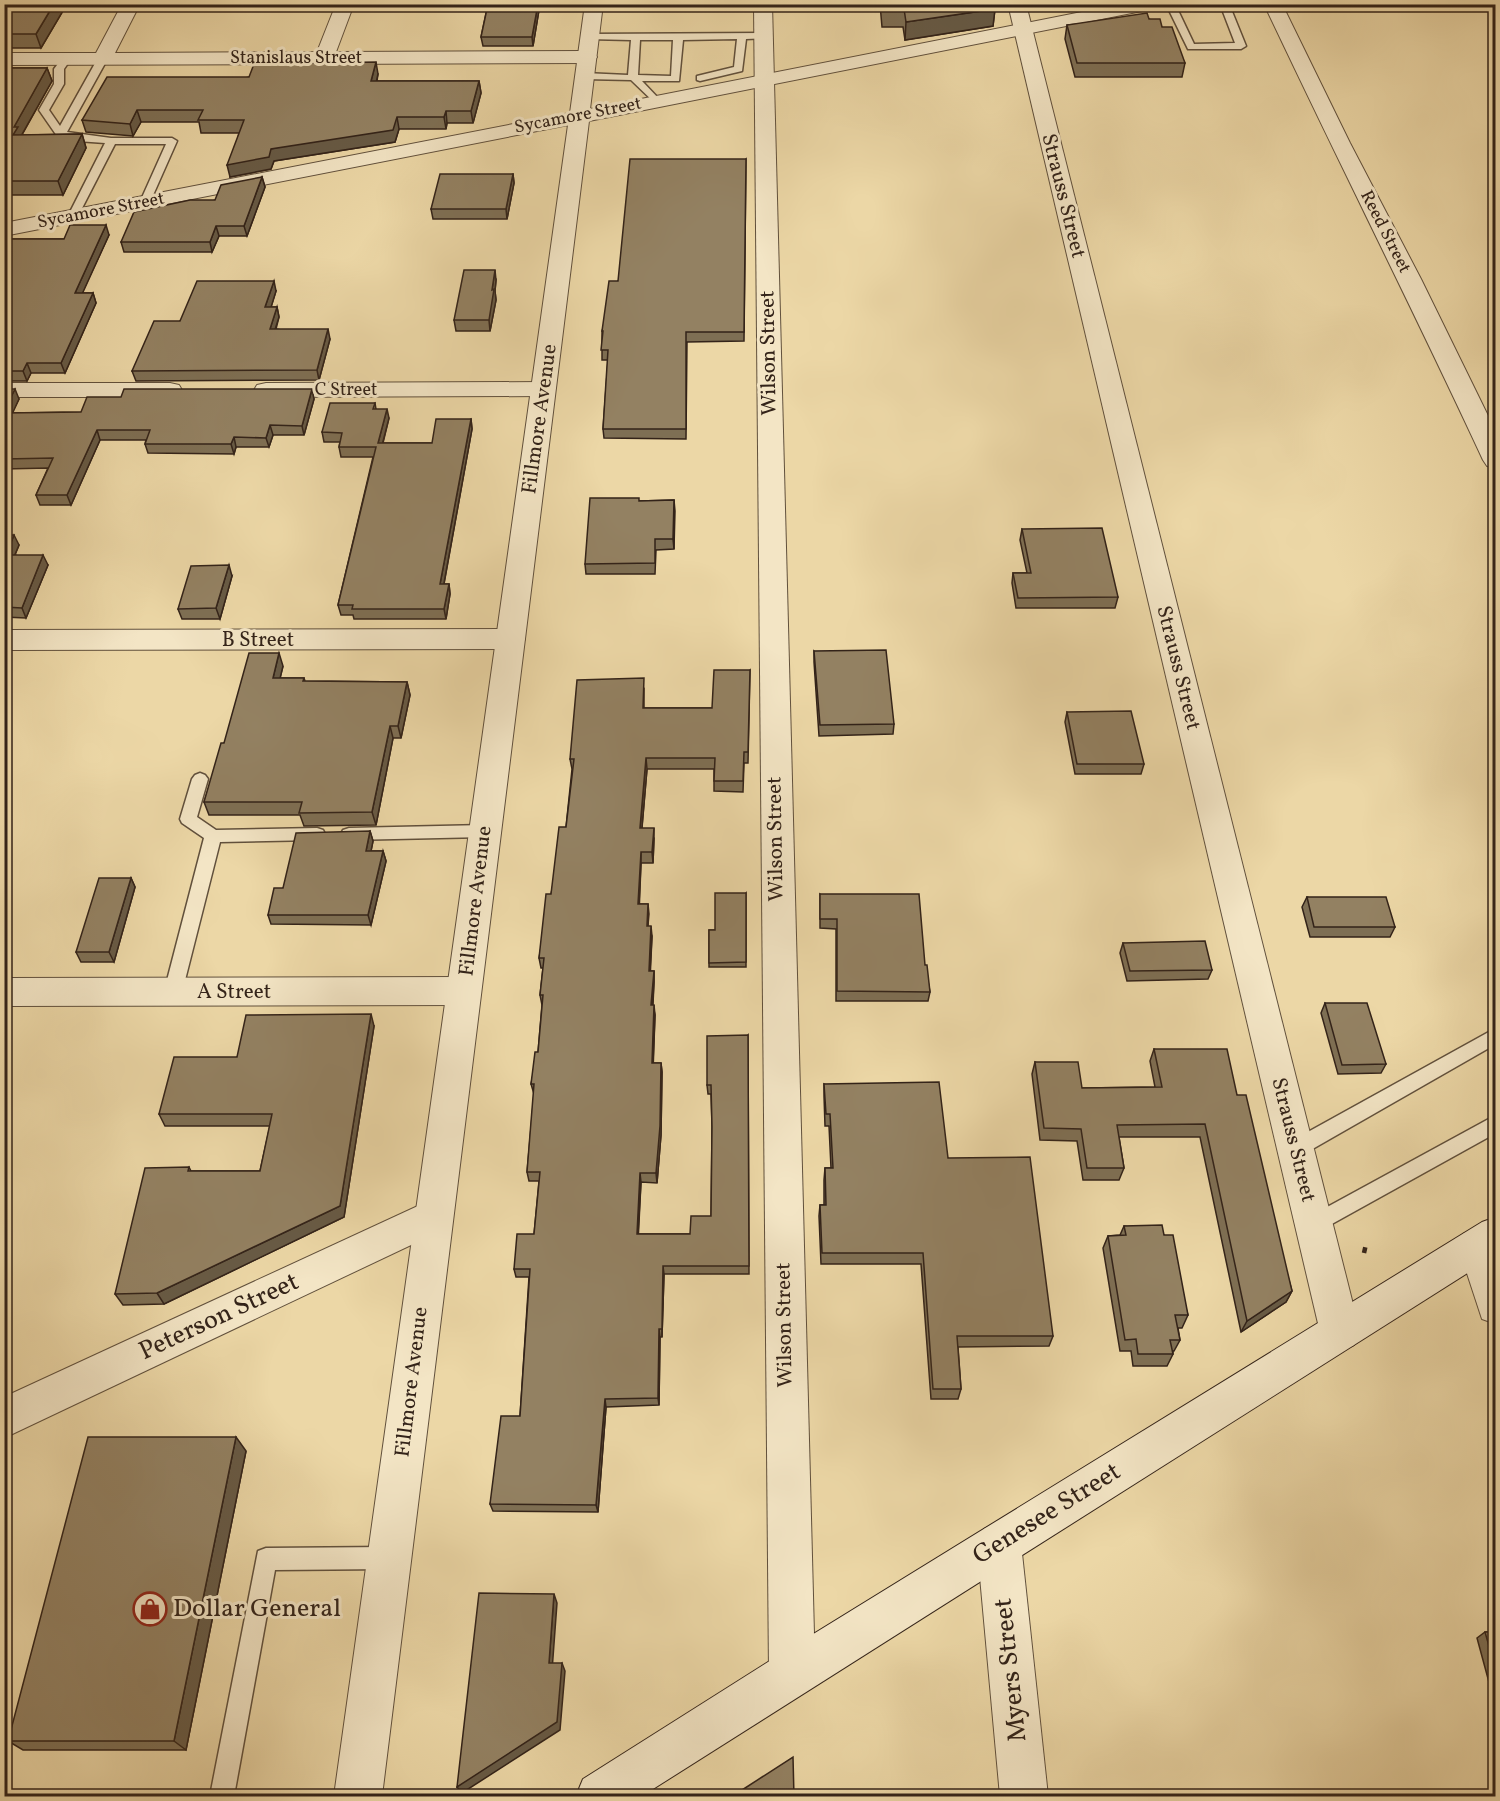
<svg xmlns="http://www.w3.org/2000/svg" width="1500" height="1801" viewBox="0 0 1500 1801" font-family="Vollkorn,serif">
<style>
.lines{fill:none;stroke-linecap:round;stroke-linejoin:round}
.service-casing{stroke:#61503c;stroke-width:3}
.minor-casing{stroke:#61503c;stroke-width:2}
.tertiary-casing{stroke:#61503c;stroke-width:2}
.secondary-casing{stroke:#332319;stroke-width:2}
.path{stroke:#332319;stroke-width:4.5;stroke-dasharray:6 4;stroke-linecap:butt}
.service{fill:#f3e5c5;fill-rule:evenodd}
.minor{fill:#f3e5c5;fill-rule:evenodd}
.tertiary{fill:#f3e5c5;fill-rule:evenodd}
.secondary{fill:#f3e5c5;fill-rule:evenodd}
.wall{fill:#7e6f54;stroke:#332319;stroke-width:1.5}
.shaded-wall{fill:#675a45;stroke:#332319;stroke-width:1.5}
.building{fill:#938162;stroke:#332319;stroke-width:1.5}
.labels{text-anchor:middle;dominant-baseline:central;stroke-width:6;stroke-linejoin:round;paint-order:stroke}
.far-street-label{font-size:18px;fill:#332319;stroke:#f3e5c5}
.street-label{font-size:21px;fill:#332319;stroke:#f3e5c5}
.near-street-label{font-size:26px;fill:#332319;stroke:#f3e5c5}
.near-poi-label{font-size:26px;fill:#332319;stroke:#f3e5c5;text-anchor:start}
</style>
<rect width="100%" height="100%" fill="#ecd7a6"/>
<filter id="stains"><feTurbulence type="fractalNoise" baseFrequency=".00333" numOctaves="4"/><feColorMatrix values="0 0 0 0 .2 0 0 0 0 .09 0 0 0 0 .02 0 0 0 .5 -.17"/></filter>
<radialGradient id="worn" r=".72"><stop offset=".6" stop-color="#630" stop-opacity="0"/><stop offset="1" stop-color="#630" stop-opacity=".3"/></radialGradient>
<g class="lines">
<defs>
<g id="service">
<polygon points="1166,4 1175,4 1194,44 1235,43 1220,4 1229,4 1246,46 1241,49 1188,49"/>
<path d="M764,33L769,36L767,38L746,39L742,71L700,81L697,80V76L734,67L737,39L683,40L679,81H642L661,101L656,104L631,80L584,79L579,76L584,73L628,75L631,40L587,39L585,37L590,34ZM640,40H673L671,76L638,75Z"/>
<polygon points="103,55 108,58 67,132 111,138 172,138 177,141 150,202 145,205 140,202 166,144 115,144 78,216 73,219 68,216 105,143 77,141 57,136 39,110 54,84 54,69 63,57 69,57 71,59 64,69 64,84 49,110 60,126 98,58"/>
<polygon points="200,773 205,775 208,779 197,817 216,830 317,828 323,830 325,834 323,838 317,840 220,842 182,992 179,997 173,999 167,997 164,992 204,838 182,823 180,819 192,779 195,775"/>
<polygon points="485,825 491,827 493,831 491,835 485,837 349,840 343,838 341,834 343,830 349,828"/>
<polygon points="1496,1028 1496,1044 1302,1155 1295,1157 1288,1155 1286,1149 1288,1143"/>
<polygon points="1496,1115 1496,1133 1321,1230 1314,1233 1307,1230 1304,1224 1307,1218"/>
<polygon points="389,1547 397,1550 400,1558 397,1566 389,1569 275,1570 234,1796 210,1796 258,1551 266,1548"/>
</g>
<g id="minor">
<polygon points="4,4 17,4 10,14 4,15"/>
<polygon points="122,4 140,4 115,53 317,52 336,4 354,4 336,52 587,51 594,53 597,57 594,61 587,63 4,65 4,53 96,53"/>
<polygon points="754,4 772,4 815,1673 808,1689 792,1696 776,1689 769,1673"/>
<polygon points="1008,4 1026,4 1360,1332 1354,1345 1340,1351 1326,1345 1320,1332"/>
<path d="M1264,4H1282L1350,143L1421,279L1496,432V468L1487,466L1483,460C1412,307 1336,157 1264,4Z"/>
<polygon points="543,382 552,384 555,389 552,394 543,396 266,397 257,395 254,390 257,385 266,383"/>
<polygon points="4,383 170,383 179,385 182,390 179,395 170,397 4,397"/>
<polygon points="511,629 521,632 525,639 521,646 511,649 4,650 4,630"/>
<polygon points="464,977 476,981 481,991 476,1001 464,1005 4,1006 4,978"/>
<polygon points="433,1199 447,1204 452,1216 447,1228 4,1438 4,1397"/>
<polygon points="1477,1228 1491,1234 1496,1244 1496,1324 1482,1319 1458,1246 1463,1234"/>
<polygon points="999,1522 1014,1529 1021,1544 1048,1796 1000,1796 977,1544 984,1529"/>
</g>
<polygon id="tertiary" points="585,4 603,4 590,109 1122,4 1161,4 1152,9 589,121 382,1796 334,1796 568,125 4,236 4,223 570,113"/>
<polygon id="secondary" points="1496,1217 1496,1255 642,1796 576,1796 583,1779 776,1657 1482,1222"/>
</defs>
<!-- service casing -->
<use href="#service" class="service-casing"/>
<!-- minor casing -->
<use href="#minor" class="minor-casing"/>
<!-- tertiary casing -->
<use href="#tertiary" class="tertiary-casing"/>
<!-- secondary casing -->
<use href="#secondary" class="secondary-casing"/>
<!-- path -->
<polyline class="path" points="1364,1253 1366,1244"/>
<!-- service -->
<use href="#service" class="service"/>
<!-- minor -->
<use href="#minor" class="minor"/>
<!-- tertiary -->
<use href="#tertiary" class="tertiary"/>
<!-- secondary -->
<use href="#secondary" class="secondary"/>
</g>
<!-- wall -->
<g class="wall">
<polygon points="17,4 67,4 41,48 4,48 4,24"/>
<polygon points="488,4 540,4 533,46 483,46 481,37"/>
<polygon points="880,4 994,4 995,9 993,26 905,40 903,27 882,27"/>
<polygon points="1149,19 1162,27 1185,63 1182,77 1075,77 1065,39 1067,25"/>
<polygon points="4,68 47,68 52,81 22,135 82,134 86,148 63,195 4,195"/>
<polygon points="378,74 377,81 479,81 481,93 473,123 447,123 446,129 399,129 395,142 274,161 271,169 230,177 239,133 201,133 199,122 141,122 133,136 86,132 82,120 249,77"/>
<polygon points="746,159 744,341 687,342 686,439 604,438 603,429 608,360 602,360 602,331 618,281"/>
<polygon points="513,174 514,183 507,219 433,219 431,209"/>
<polygon points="262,177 265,187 247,236 219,236 212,252 124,252 121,242 215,200"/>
<polygon points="109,235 82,293 93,293 96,303 65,373 31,373 27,381 4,381 4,239 64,239"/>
<polygon points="496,280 495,291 496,300 490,331 456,331 454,320"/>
<polygon points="276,291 271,307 277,307 279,317 276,329 330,339 319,380 136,381 132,371 180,321"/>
<polygon points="4,389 19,399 12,413 81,412 314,399 304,435 273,435 269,447 236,447 234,454 148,453 145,444 146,440 100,440 71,505 40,505 36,495 48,468 4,469"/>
<polygon points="375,403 376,409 389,418 383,443 432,443 471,419 472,429 444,584 449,584 450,594 446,619 354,619 353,615 341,615 338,605 373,457 341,457 339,447 340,442 324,442 322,432"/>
<polygon points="674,500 674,549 656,550 655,574 586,574 585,564 639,501"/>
<polygon points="1022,529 1118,597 1115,608 1016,608 1012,583 1013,573 1027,573 1020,540"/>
<polygon points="4,535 19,545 15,555 48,565 26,618 4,617"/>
<polygon points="232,576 220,619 182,619 178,609"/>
<polygon points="814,651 894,724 893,734 819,736 814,662"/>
<polygon points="283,666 280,678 304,678 305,681 407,682 410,695 401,738 393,738 376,825 304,826 300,815 209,815 204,802 224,743"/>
<polygon points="750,670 748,763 744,763 743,792 714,791 714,769 647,769 642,828 654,838 653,863 641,863 639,904 648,904 648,926 652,936 650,971 654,971 654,982 653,1005 655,1015 653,1063 661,1063 662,1072 661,1135 657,1183 641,1182 638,1234 690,1234 711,1216 712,1127 711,1094 708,1094 707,1085 748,1035 749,1274 664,1274 662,1337 660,1337 659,1405 606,1407 598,1512 493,1511 490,1504 520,1416 529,1277 516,1277 514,1269 534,1234 539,1181 529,1181 527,1172 534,1094 531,1084 538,1052 542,1005 540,995 543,968 541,968 539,958 551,894 566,827 572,769 570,759 644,689 644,708 712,708"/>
<polygon points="1067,712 1144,764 1141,774 1075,774 1065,722"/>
<polygon points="370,831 373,841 371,851 383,851 386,861 371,925 271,924 268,915 283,888"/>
<polygon points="131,878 135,887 114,962 81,962 76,952"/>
<polygon points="746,893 746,967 709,967 709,930 715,930"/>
<polygon points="820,894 925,965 930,992 928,1001 836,1001 836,929 820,928"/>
<polygon points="1307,897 1395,927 1390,937 1310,937 1302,907"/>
<polygon points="1123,943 1212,970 1208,979 1127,981 1120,953"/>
<polygon points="1325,1003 1386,1064 1381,1073 1338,1074 1321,1013"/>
<polygon points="374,1026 344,1217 164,1304 123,1305 115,1294 189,1167 191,1171 260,1171 270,1126 165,1126 159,1114 237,1057"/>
<polygon points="1154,1049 1237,1095 1292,1291 1286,1302 1241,1332 1200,1137 1119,1137 1124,1168 1119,1180 1083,1180 1077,1141 1040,1140 1032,1074 1035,1062 1082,1088 1155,1087 1150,1061"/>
<polygon points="824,1084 948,1158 1053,1336 1049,1346 958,1347 961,1389 958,1399 931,1399 921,1264 821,1264 819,1216 820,1205 824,1205 824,1180 825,1168 831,1168 829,1126 825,1126 824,1096"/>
<polygon points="1124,1226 1164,1235 1188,1315 1182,1328 1178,1328 1180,1340 1174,1351 1173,1351 1173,1354 1167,1366 1133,1366 1131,1351 1120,1351 1103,1248 1108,1236 1120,1235"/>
<polygon points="246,1451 186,1750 23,1750 8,1741"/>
<polygon points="1485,1632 1496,1632 1496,1686 1490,1686 1477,1638"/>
</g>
<!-- shaded-wall -->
<g class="shaded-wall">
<polygon points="54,4 67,4 41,48 36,34"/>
<polygon points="538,4 540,4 533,46 532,37"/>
<polygon points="995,9 993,26 905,40 906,22"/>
<polygon points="376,62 378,74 374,92 371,81"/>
<polygon points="47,68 52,81 21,136 13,135 14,127"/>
<polygon points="479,81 481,93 473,123 471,111"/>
<polygon points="137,110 141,122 133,136 130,124"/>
<polygon points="446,111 447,123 446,129 444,117"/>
<polygon points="397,117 399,129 395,142 274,161 271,169 230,177 227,165 271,149"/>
<polygon points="82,134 86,148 63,195 58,181"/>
<polygon points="513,174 514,183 507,219 506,209"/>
<polygon points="262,177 265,187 247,236 244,226"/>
<polygon points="106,225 109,235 78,303 75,293"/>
<polygon points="216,226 219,236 212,252 210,242"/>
<polygon points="495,270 496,280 495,291 496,300 490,331 489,320 492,290"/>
<polygon points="274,281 276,291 268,317 265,307"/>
<polygon points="93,293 96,303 65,373 61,363"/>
<polygon points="277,307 279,317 272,339 270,329"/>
<polygon points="328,329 330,339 319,380 317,370"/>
<polygon points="27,363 31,373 27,381 23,371"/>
<polygon points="15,389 19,399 8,423 4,415 4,411"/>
<polygon points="312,389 314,399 304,435 302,426"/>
<polygon points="387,409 389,418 380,453 378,443"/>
<polygon points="471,419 472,429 442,594 440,584"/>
<polygon points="270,425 273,435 269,447 266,438"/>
<polygon points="97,430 100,440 71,505 67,495"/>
<polygon points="234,437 236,447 234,454 231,444"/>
<polygon points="674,500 675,511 674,549 673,539"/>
<polygon points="14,535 19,545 10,566 6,555"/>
<polygon points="43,555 48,565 26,618 22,608"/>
<polygon points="229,565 232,576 220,619 216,608"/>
<polygon points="449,584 450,594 446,619 444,609"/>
<polygon points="279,653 283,666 277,691 273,678"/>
<polygon points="407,682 410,695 401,738 398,726"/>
<polygon points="390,726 393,738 376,825 372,812"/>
<polygon points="646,758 647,769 641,838 640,828"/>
<polygon points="654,828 654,838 653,863 652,852"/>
<polygon points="370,831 373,841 369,861 366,851"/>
<polygon points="383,851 386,861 371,925 368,915"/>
<polygon points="641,852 641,863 639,915 638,904"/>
<polygon points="131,878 135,887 114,962 109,952"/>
<polygon points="648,904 649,914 647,936 647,926"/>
<polygon points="651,926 652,936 650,981 649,971"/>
<polygon points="654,971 654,982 652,1015 651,1005"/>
<polygon points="654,1005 655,1015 653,1072 652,1063"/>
<polygon points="371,1014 374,1026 344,1217 164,1304 157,1293 340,1206"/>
<polygon points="661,1063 662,1072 661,1135 657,1183 656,1173"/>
<polygon points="640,1173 641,1182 638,1243 637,1234"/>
<polygon points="663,1266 664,1274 662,1337 662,1329"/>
<polygon points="1292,1291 1286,1302 1241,1332 1247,1321"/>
<polygon points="659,1329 660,1337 659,1405 658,1398"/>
<polygon points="605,1399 606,1407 598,1512 596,1505"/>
<polygon points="236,1437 246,1451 186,1750 174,1741"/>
<polygon points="554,1594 557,1603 552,1671 549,1663"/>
<polygon points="562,1663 565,1671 560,1730 462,1793 457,1787"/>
</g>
<!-- building -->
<g class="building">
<polygon points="17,4 54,4 36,34 4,34 4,24"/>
<polygon points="488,4 538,4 532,37 481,37"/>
<polygon points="883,4 994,4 995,9 906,22 904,9 883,9"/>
<polygon points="1147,13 1149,19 1160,19 1162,27 1172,27 1185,63 1077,63 1067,25"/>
<polygon points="376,62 371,81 479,81 471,111 446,111 444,117 397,117 393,130 271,149 269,157 227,165 244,120 198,120 203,110 137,110 130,124 82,120 107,77 249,77 254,64"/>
<polygon points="4,68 47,68 14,127 18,127 13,135 82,134 58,181 4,181"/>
<polygon points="630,159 746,159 744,332 686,332 686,429 603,429 608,350 601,350 603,331 602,331 609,281 618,281"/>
<polygon points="440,174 513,174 506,209 431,209"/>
<polygon points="262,177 244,226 216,226 210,242 121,242 134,212 190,200 215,200 221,185"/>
<polygon points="70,225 106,225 75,293 93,293 61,363 27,363 23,371 4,371 4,239 64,239"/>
<polygon points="464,270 495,270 492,290 494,289 489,320 454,320"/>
<polygon points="197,281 274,281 265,307 277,307 270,329 328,329 317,370 132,371 154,321 180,321"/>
<polygon points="4,389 15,389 4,411"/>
<polygon points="124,389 312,389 302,426 270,425 266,438 234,437 231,444 145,444 150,430 97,430 67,495 36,495 53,458 4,459 4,413 81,412 87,397 121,397"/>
<polygon points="330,403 375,403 373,409 387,409 378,443 432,443 436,419 471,419 440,584 449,584 444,609 352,609 353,605 338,605 376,447 339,447 342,433 322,432"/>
<polygon points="590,498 639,498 639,501 674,500 673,539 655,539 655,563 585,564"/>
<polygon points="1102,528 1118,597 1018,598 1013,573 1031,573 1022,529"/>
<polygon points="4,535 14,535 6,555 43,555 22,608 4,607"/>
<polygon points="229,565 216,608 178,609 191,566"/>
<polygon points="886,650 894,724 820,725 814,651"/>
<polygon points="249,653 279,653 273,678 304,678 303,681 407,682 398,726 390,726 372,812 299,813 302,802 204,802 221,743 224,743"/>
<polygon points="714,670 750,670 748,752 744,752 743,781 714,781 715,758 646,758 640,828 654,828 652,852 641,852 638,904 648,904 647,926 651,926 649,971 654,971 651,1005 654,1005 652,1063 661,1063 660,1126 656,1173 640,1173 637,1234 690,1234 691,1216 711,1216 712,1127 711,1085 707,1085 707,1036 748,1035 749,1266 663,1266 662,1329 659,1329 658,1398 605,1399 596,1505 490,1504 501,1416 520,1416 530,1269 514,1269 517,1234 534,1234 540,1172 527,1172 534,1084 531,1084 535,1052 538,1052 543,995 540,995 544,958 539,958 546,894 551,894 559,827 566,827 574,759 570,759 577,680 644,678 643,708 712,708"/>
<polygon points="1131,711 1144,764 1077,764 1067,712"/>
<polygon points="370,831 366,851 383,851 368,915 268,915 274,888 283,888 296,833"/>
<polygon points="99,878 131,878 109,952 76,952"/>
<polygon points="715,893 746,893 746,962 709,963 709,930 715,930"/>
<polygon points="820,894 919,894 925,965 927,965 930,992 837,991 837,919 820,919"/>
<polygon points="1307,897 1386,897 1395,927 1314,927"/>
<polygon points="1205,941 1212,970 1130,971 1123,943"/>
<polygon points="1325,1003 1367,1003 1386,1064 1342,1065"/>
<polygon points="371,1014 340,1206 157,1293 115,1294 145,1168 189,1167 188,1171 260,1171 272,1114 159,1114 174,1057 237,1057 246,1015"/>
<polygon points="1154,1049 1227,1049 1237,1095 1246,1095 1292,1291 1247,1321 1205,1124 1117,1125 1124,1168 1087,1168 1081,1129 1044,1128 1035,1062 1078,1062 1082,1088 1162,1087"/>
<polygon points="939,1082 948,1158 1030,1157 1053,1336 957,1336 961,1389 933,1389 923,1253 822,1253 820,1205 826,1205 825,1168 833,1168 830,1114 826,1114 824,1084"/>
<polygon points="1162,1225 1164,1235 1173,1235 1188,1315 1175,1315 1180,1340 1170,1340 1173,1354 1138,1354 1136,1339 1125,1340 1108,1236 1126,1235 1124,1226"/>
<polygon points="88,1437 236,1437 174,1741 8,1741"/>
<polygon points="479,1593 554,1594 549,1663 562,1663 557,1722 457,1787"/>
<polygon points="1485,1632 1496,1632 1496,1671"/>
<polygon points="793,1757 794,1797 742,1797 742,1790"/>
</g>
<!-- icons -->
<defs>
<symbol id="shop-ring" viewBox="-11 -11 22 22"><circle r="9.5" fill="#f3e5c5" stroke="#8f2418" stroke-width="1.5"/><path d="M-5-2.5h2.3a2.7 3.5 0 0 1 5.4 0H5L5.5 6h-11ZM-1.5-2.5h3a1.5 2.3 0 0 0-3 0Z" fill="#8f2418"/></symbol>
</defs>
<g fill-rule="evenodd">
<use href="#shop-ring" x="131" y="1590" width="38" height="38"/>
</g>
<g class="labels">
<!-- far-street labels -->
<g class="far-street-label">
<text x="296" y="58">Stanislaus Street</text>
<text transform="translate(578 116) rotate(-11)">Sycamore Street</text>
<text transform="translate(101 211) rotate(-11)">Sycamore Street</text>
<text transform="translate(1385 232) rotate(63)">Reed Street</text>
<text x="346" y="390">C Street</text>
</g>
<!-- street labels -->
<g class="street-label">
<text transform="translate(1063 196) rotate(76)">Strauss Street</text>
<text transform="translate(769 353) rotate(-91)">Wilson Street</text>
<text transform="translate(540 419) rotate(-82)">Fillmore Avenue</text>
<text x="258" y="640">B Street</text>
<text transform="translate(1178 668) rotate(76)">Strauss Street</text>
<text transform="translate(776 839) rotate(-91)">Wilson Street</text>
<text transform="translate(476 901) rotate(-83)">Fillmore Avenue</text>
<text x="234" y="992">A Street</text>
<text transform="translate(1293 1140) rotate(76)">Strauss Street</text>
<text transform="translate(785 1325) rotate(-91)">Wilson Street</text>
<text transform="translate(412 1382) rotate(-83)">Fillmore Avenue</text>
</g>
<!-- near-street labels -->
<g class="near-street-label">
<text transform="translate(219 1317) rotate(-25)">Peterson Street</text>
<text transform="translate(1047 1514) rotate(-32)">Genesee Street</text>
<text transform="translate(1011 1670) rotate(-96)">Myers Street</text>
</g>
<!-- near-poi labels -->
<g class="near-poi-label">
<text x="173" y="1609">Dollar General</text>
</g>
</g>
<!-- margin -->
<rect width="1500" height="1801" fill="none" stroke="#ecd7a6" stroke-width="24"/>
<rect x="6" y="6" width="1488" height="1789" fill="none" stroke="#332319" stroke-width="3"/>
<rect x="12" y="12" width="1476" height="1777" fill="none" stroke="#332319" stroke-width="1.5"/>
<rect width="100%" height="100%" filter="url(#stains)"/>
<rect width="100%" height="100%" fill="url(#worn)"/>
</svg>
